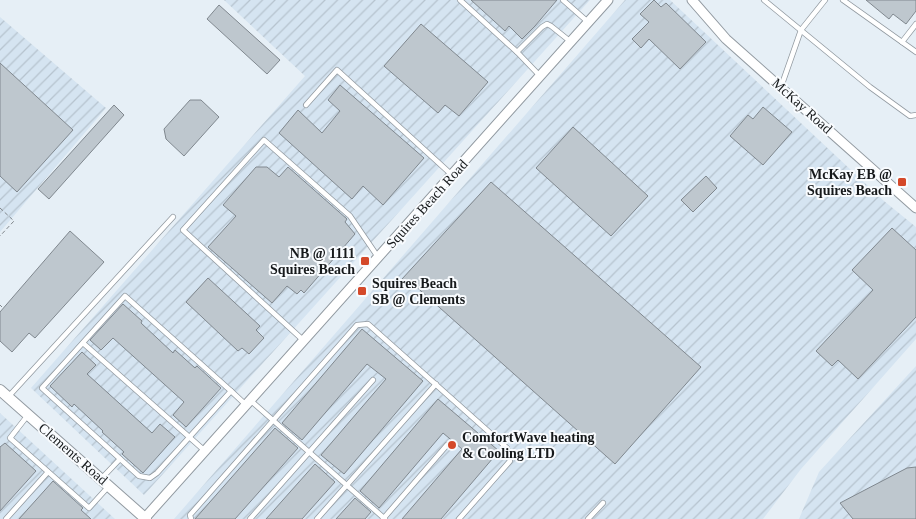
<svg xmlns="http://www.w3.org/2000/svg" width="916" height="519" viewBox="0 0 916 519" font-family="Georgia,serif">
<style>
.industrial{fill:url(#industrial-furrows)}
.building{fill:#bec7ce;stroke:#80888f}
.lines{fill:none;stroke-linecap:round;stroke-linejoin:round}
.service-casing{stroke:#929aa1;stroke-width:6}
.minor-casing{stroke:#929aa1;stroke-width:11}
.tertiary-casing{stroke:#929aa1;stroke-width:12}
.path{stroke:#80868b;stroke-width:1;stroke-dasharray:4 2.5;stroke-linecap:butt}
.service{stroke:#fff;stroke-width:4.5}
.minor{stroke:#fff;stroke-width:9}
.tertiary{stroke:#fff;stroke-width:10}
.poi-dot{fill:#d4492a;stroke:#f8fbfe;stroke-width:2}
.labels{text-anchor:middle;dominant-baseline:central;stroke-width:4;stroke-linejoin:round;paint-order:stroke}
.street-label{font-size:14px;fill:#16191b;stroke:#f8fbfe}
.poi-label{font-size:14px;font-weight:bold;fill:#16191b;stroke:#f8fbfe;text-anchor:end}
</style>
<defs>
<pattern id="industrial-furrows" width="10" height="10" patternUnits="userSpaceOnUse" patternTransform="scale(1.25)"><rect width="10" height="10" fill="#d5e4f1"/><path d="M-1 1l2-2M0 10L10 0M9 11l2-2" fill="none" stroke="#b6c3ce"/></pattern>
</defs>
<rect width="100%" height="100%" fill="#e6eff6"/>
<!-- industrial -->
<g class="industrial">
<polygon points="224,0 590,0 144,495 31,388 305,76"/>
<polygon points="625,0 670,0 884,201 916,227 916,339 801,469 763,519 174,519"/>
<polygon points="0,17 106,108 0,232"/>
<polygon points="916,366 916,519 799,519 819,472"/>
<polygon points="0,413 115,519 0,519"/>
</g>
<!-- building -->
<g class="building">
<polygon points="471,0 557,0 535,26 522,39 509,26 505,31"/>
<polygon points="654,0 661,7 666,3 706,42 680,69 649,39 641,48 632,39 649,22 640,14"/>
<polygon points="866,0 916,0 916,11 906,24 893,14 889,19"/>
<polygon points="219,5 280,60 267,74 207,19"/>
<polygon points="421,24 488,82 459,116 445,105 438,113 384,66"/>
<polygon points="0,63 73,130 17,192 0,176"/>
<polygon points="340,85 424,158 383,205 363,186 352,199 279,133 298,110 322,133 340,111 328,100"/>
<polygon points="190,100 201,100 219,117 184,156 166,139 164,129"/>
<polygon points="114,105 124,115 49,199 38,189"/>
<polygon points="763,107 792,132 763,165 730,136 748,115 753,119"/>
<polygon points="573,127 648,196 611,236 536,168"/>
<polygon points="256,167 267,167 279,177 288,167 347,219 345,222 355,234 304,293 301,290 297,294 287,286 272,303 208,247 236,216 223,205"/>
<polygon points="706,176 717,188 693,212 681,200"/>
<polygon points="491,182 701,367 615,464 412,283 409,286 402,279"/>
<polygon points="892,228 916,250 916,317 858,379 838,360 832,366 816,351 873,290 852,270"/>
<polygon points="70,231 104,262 35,338 29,333 12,352 0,341 0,312"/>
<polygon points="208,278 260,326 256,330 264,338 249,354 242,348 238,351 186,302"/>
<polygon points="123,304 142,321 141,323 173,353 175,350 195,368 197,366 221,388 186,427 173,415 184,402 113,338 101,350 90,340"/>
<polygon points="362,329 423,381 344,474 321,455 386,379 367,364 302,440 282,423"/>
<polygon points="82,352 96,365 87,374 152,433 160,424 175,437 143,473 122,454 124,452 102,432 103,431 74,404 72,407 50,386"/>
<polygon points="438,399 499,451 441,519 402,519 462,449 443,433 379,508 360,491"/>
<polygon points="275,428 298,448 235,519 195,519"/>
<polygon points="5,443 36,471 0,511 0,447"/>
<polygon points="315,464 335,482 302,519 266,519"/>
<polygon points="916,467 916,519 853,519 840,503 907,468"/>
<polygon points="53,481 83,508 81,510 91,519 19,519"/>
<polygon points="355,498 371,512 365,519 336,519"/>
</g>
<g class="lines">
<defs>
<g id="service">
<polyline points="460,0 517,52 540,76"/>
<polyline points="563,0 588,22"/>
<polyline points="764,0 870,87 910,116 916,115"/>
<polyline points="843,0 916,52"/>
<polyline points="902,42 916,24"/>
<polyline points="517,52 542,27 547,24 551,26 571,42"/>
<polyline points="781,87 801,30 825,0"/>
<polyline points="306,105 337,70 452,175"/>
<polygon points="125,296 231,391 157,473 150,478 139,476 42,388"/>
<polyline points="303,340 183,230 264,140 350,216 378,257"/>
<polyline points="83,343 205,451"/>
<polyline points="231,391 246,405"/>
<polyline points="9,396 173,217"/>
<polyline points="250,400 385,519"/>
<polyline points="28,415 10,438 89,508 108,487"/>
<polyline points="101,479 120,459"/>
<polyline points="6,519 48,472"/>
<polyline points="191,519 190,515 357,325 368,324 507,448 510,461 459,519"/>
<polyline points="250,519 373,380"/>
<polyline points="317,519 436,384"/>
<polyline points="383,519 447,445"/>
<polyline points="588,519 603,503"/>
</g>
<g id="minor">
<polyline points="692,0 726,39 916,208"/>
<polyline points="144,519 608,0"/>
</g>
<polyline id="tertiary" points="0,390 146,519"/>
</defs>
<!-- service casing -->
<use href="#service" class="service-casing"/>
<!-- minor casing -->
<use href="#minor" class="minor-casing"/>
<!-- tertiary casing -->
<use href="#tertiary" class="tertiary-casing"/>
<!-- path -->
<g class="path">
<polyline points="0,208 14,221 0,236"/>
<polyline points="0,305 2,307"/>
</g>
<!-- service -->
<use href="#service" class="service"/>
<!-- minor -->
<use href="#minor" class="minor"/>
<!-- tertiary -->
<use href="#tertiary" class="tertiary"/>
</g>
<!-- markers -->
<g class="poi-dot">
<rect x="897" y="177" width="10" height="10" rx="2.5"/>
<rect x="360" y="256" width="10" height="10" rx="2.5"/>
<rect x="357" y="286" width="10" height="10" rx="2.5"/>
<circle cx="452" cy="445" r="5"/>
</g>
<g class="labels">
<!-- street labels -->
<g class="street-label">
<text transform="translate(802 106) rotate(42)">McKay Road</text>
<text transform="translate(427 204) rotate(-48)">Squires Beach Road</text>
<text transform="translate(73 454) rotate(41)">Clements Road</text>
</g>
<!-- poi labels -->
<g class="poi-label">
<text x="892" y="174">McKay EB @<tspan x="892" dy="16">Squires Beach</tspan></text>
<text x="355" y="253">NB @ 1111<tspan x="355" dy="16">Squires Beach</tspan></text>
<text x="372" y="283" text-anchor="start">Squires Beach<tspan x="372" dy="16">SB @ Clements</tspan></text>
<text x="462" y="437" text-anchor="start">ComfortWave heating<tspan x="462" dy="16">&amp; Cooling LTD</tspan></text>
</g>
</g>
</svg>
